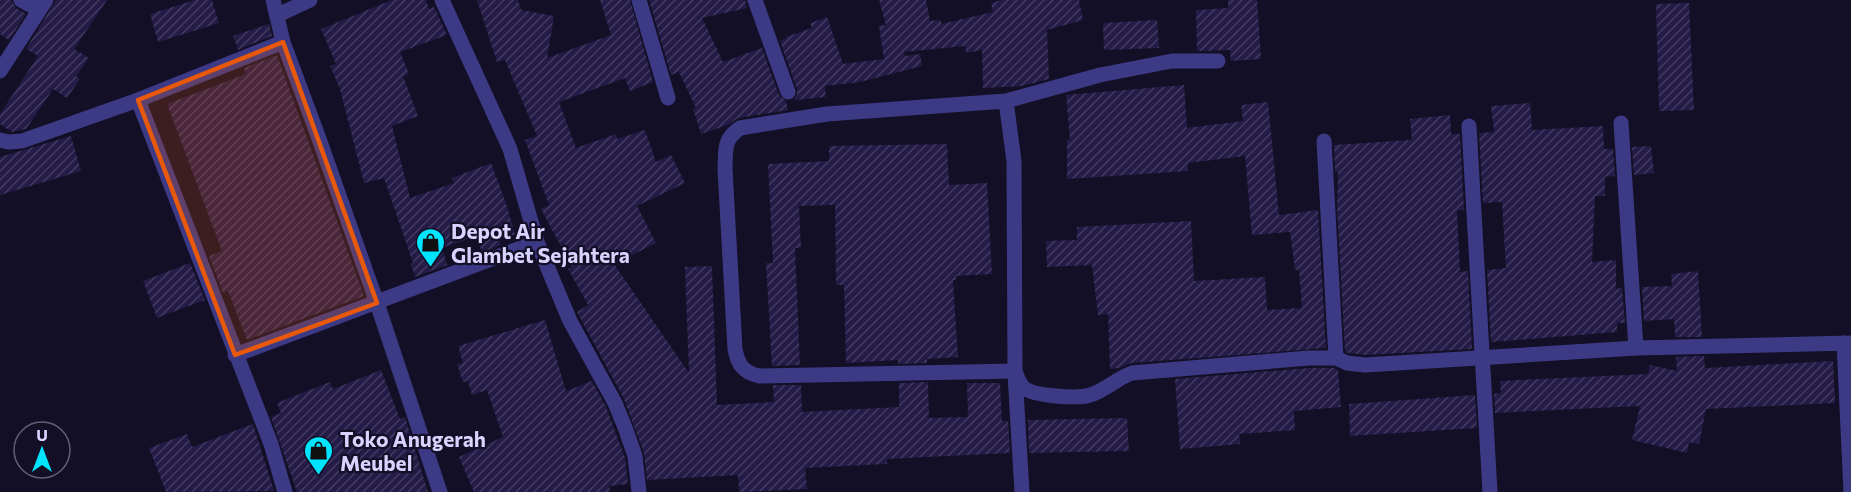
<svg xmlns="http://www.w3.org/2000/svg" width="1851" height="492" viewBox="0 0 1851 492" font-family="Commissioner,sans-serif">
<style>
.building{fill:url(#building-hatch)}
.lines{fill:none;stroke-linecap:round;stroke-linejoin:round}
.minor{stroke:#3d3a85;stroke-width:15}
.marked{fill:#e8590c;fill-opacity:0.2;stroke:#e8590c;stroke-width:4.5;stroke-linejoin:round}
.labels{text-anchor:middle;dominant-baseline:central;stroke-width:4.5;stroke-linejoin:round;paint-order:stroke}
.poi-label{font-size:21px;font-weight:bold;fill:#d9d4ff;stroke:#130f26;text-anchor:start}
</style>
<defs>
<pattern id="building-hatch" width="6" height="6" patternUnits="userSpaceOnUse" patternTransform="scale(1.5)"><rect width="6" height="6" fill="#241b47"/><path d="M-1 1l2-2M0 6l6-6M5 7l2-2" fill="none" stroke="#433b63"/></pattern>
</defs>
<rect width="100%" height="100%" fill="#130f26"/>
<!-- building -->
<g class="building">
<polygon points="0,0 11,0 16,8 26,14 9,40 0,34"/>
<polygon points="56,0 107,0 74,49 89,58 76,76 80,79 67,98 53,89 26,129 12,132 0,124 0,114 38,56 26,49"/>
<polygon points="195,0 212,0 219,23 158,42 150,14"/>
<polygon points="392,0 426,0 429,9 434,7 447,35 400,52 409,74 403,76 418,116 392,126 410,198 454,183 452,178 491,163 507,206 515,235 499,240 501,245 482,252 476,236 442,248 447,265 415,277 411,264 413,263 384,178 364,183 340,89 330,66 336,64 321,29"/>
<polygon points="477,0 518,0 521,10 554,16 547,58 611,35 600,0 630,0 653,82 630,91 625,78 559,102 576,148 616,134 617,139 645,130 656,162 671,155 685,183 637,206 656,243 614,264 689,373 685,267 712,266 717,405 774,402 773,385 801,385 802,412 899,407 899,383 928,382 929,418 968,417 967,383 1000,383 1002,421 1008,421 1010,453 887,459 887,464 805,468 807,489 739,492 738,475 647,480 644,453 624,399 577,312 588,305 568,269 572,267 541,209 549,205 525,140 537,136 505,60 497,62"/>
<polygon points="649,0 745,0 747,8 702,18 723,62 762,48 779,95 786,101 788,110 738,118 728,125 701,134 693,109 696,108 679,72 671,75"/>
<polygon points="879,0 926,0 930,21 941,20 941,24 993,12 991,3 1002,0 1079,0 1083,20 1047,30 1049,79 1022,86 983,88 982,50 966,53 965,46 904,52 905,56 920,54 922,66 860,82 825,86 826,97 794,100 797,94 797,89 780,41 787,38 786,37 812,28 810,23 827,17 843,64 884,59 879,26 886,25"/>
<polygon points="1228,0 1257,0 1261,59 1231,61 1230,50 1197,51 1196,10 1228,8"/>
<polygon points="1689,3 1694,110 1659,111 1656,4"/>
<polygon points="1157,20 1159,48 1104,50 1103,23"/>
<polygon points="269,24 272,36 238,50 233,36"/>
<polygon points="277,55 364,296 247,340 228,291 223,293 209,256 222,251 167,104 246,74 244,68"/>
<polygon points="1184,85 1187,128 1243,121 1241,105 1268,102 1279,215 1318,210 1326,348 1131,363 1119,368 1110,369 1108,314 1098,315 1092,265 1047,267 1046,241 1077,240 1077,227 1191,221 1194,281 1265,277 1267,310 1302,308 1299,270 1295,270 1290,232 1252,235 1245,156 1188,163 1188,171 1067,179 1067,140 1070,140 1066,95"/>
<polygon points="1530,103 1532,130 1603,126 1604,149 1613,149 1615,176 1605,177 1605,196 1595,196 1592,262 1616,260 1616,289 1622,288 1625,323 1617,323 1617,332 1491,342 1487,270 1506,268 1502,202 1483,203 1479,133 1494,132 1491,106"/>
<polygon points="1450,115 1451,134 1460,134 1464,210 1457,210 1460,272 1468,271 1472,349 1365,355 1350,353 1345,352 1337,208 1338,172 1335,172 1334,145 1412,140 1410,119"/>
<polygon points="71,136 81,171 0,195 0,157"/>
<polygon points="947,144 949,185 987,183 992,274 956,276 956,280 953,280 958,357 927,359 927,363 898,364 898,360 846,363 844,285 836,285 835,205 799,206 801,248 795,248 800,365 772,366 766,263 773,263 768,164 829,161 829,146"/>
<polygon points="1651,146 1654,173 1634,175 1632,147"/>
<polygon points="190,263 205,300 157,318 143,281"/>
<polygon points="1698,271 1702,337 1675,337 1674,319 1644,321 1642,287 1672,286 1671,274"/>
<polygon points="545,320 566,391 592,381 606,407 625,458 628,484 609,486 610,492 474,492 459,457 503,437 487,390 472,395 468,381 463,382 457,364 463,363 458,346"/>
<polygon points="1704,356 1705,368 1833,361 1835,403 1706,409 1699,444 1689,442 1687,453 1632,440 1640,406 1495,413 1494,394 1501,393 1500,381 1648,374 1650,365 1677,371 1676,357"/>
<polygon points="1309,368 1334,368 1338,370 1341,407 1294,411 1295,430 1239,434 1240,444 1180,449 1175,379"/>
<polygon points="381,370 400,419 405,417 428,492 297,492 271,417 281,413 277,403 330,382 333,389"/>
<polygon points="1475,395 1477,428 1350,436 1349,404"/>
<polygon points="1127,418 1129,451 1029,453 1028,420"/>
<polygon points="253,424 274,491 166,492 149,448 187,434 192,447"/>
</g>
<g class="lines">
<!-- minor -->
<g class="minor">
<polyline points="21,0 39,10"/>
<polyline points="273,0 283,42 317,133 377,303 440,492"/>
<polyline points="442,0 510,149 537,242 570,321 615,403 626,430 635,456 639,492"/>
<polyline points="639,0 668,98"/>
<polyline points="755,0 788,92"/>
<polyline points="278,15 310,0"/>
<polyline points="0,71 46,0"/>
<polyline points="138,100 271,444 285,492"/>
<path d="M1006,101L1014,161L1015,371L759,376C743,372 738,365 735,349L725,169C726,149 723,140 740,128L827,114L1006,101L1100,75L1172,61H1218"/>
<polyline points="1621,123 1636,348"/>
<polyline points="1469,126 1490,492"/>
<polyline points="0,140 8,142 22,141 138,100 283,42"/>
<polyline points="1324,141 1336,358"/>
<polyline points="1844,343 1851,492"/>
<polyline points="235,355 537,242"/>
<path d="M1015,371C1017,377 1020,384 1024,388C1034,396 1077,399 1090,395C1105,391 1117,378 1132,373L1309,358H1336L1347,363L1365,365L1636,348L1851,343"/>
<polyline points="1015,374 1022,492"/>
</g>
</g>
<!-- marked area -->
<path class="marked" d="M283,42L377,303L235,355L138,100Z"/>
<!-- icons -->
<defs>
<symbol id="shop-pin" viewBox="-11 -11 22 30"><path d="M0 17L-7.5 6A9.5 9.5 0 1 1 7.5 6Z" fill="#00e5ff" stroke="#130f26"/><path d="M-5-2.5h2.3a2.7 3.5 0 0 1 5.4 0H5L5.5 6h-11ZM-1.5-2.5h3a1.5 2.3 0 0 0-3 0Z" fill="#111"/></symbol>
</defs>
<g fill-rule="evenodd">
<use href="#shop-pin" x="414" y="226" width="33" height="45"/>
<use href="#shop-pin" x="302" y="434" width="33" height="45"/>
</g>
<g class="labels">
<!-- poi labels -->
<g class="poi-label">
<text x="451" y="230">Depot Air<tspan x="451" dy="24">Glambet Sejahtera</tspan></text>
<text x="340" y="438">Toko Anugerah<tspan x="340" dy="24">Meubel</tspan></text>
</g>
</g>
<!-- north arrow -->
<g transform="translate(42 450)"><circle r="28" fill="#130f26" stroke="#625e7d" stroke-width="1.5"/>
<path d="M0-4.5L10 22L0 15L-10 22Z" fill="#00e5ff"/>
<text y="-9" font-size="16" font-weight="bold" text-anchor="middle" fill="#d9d4ff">U</text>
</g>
</svg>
